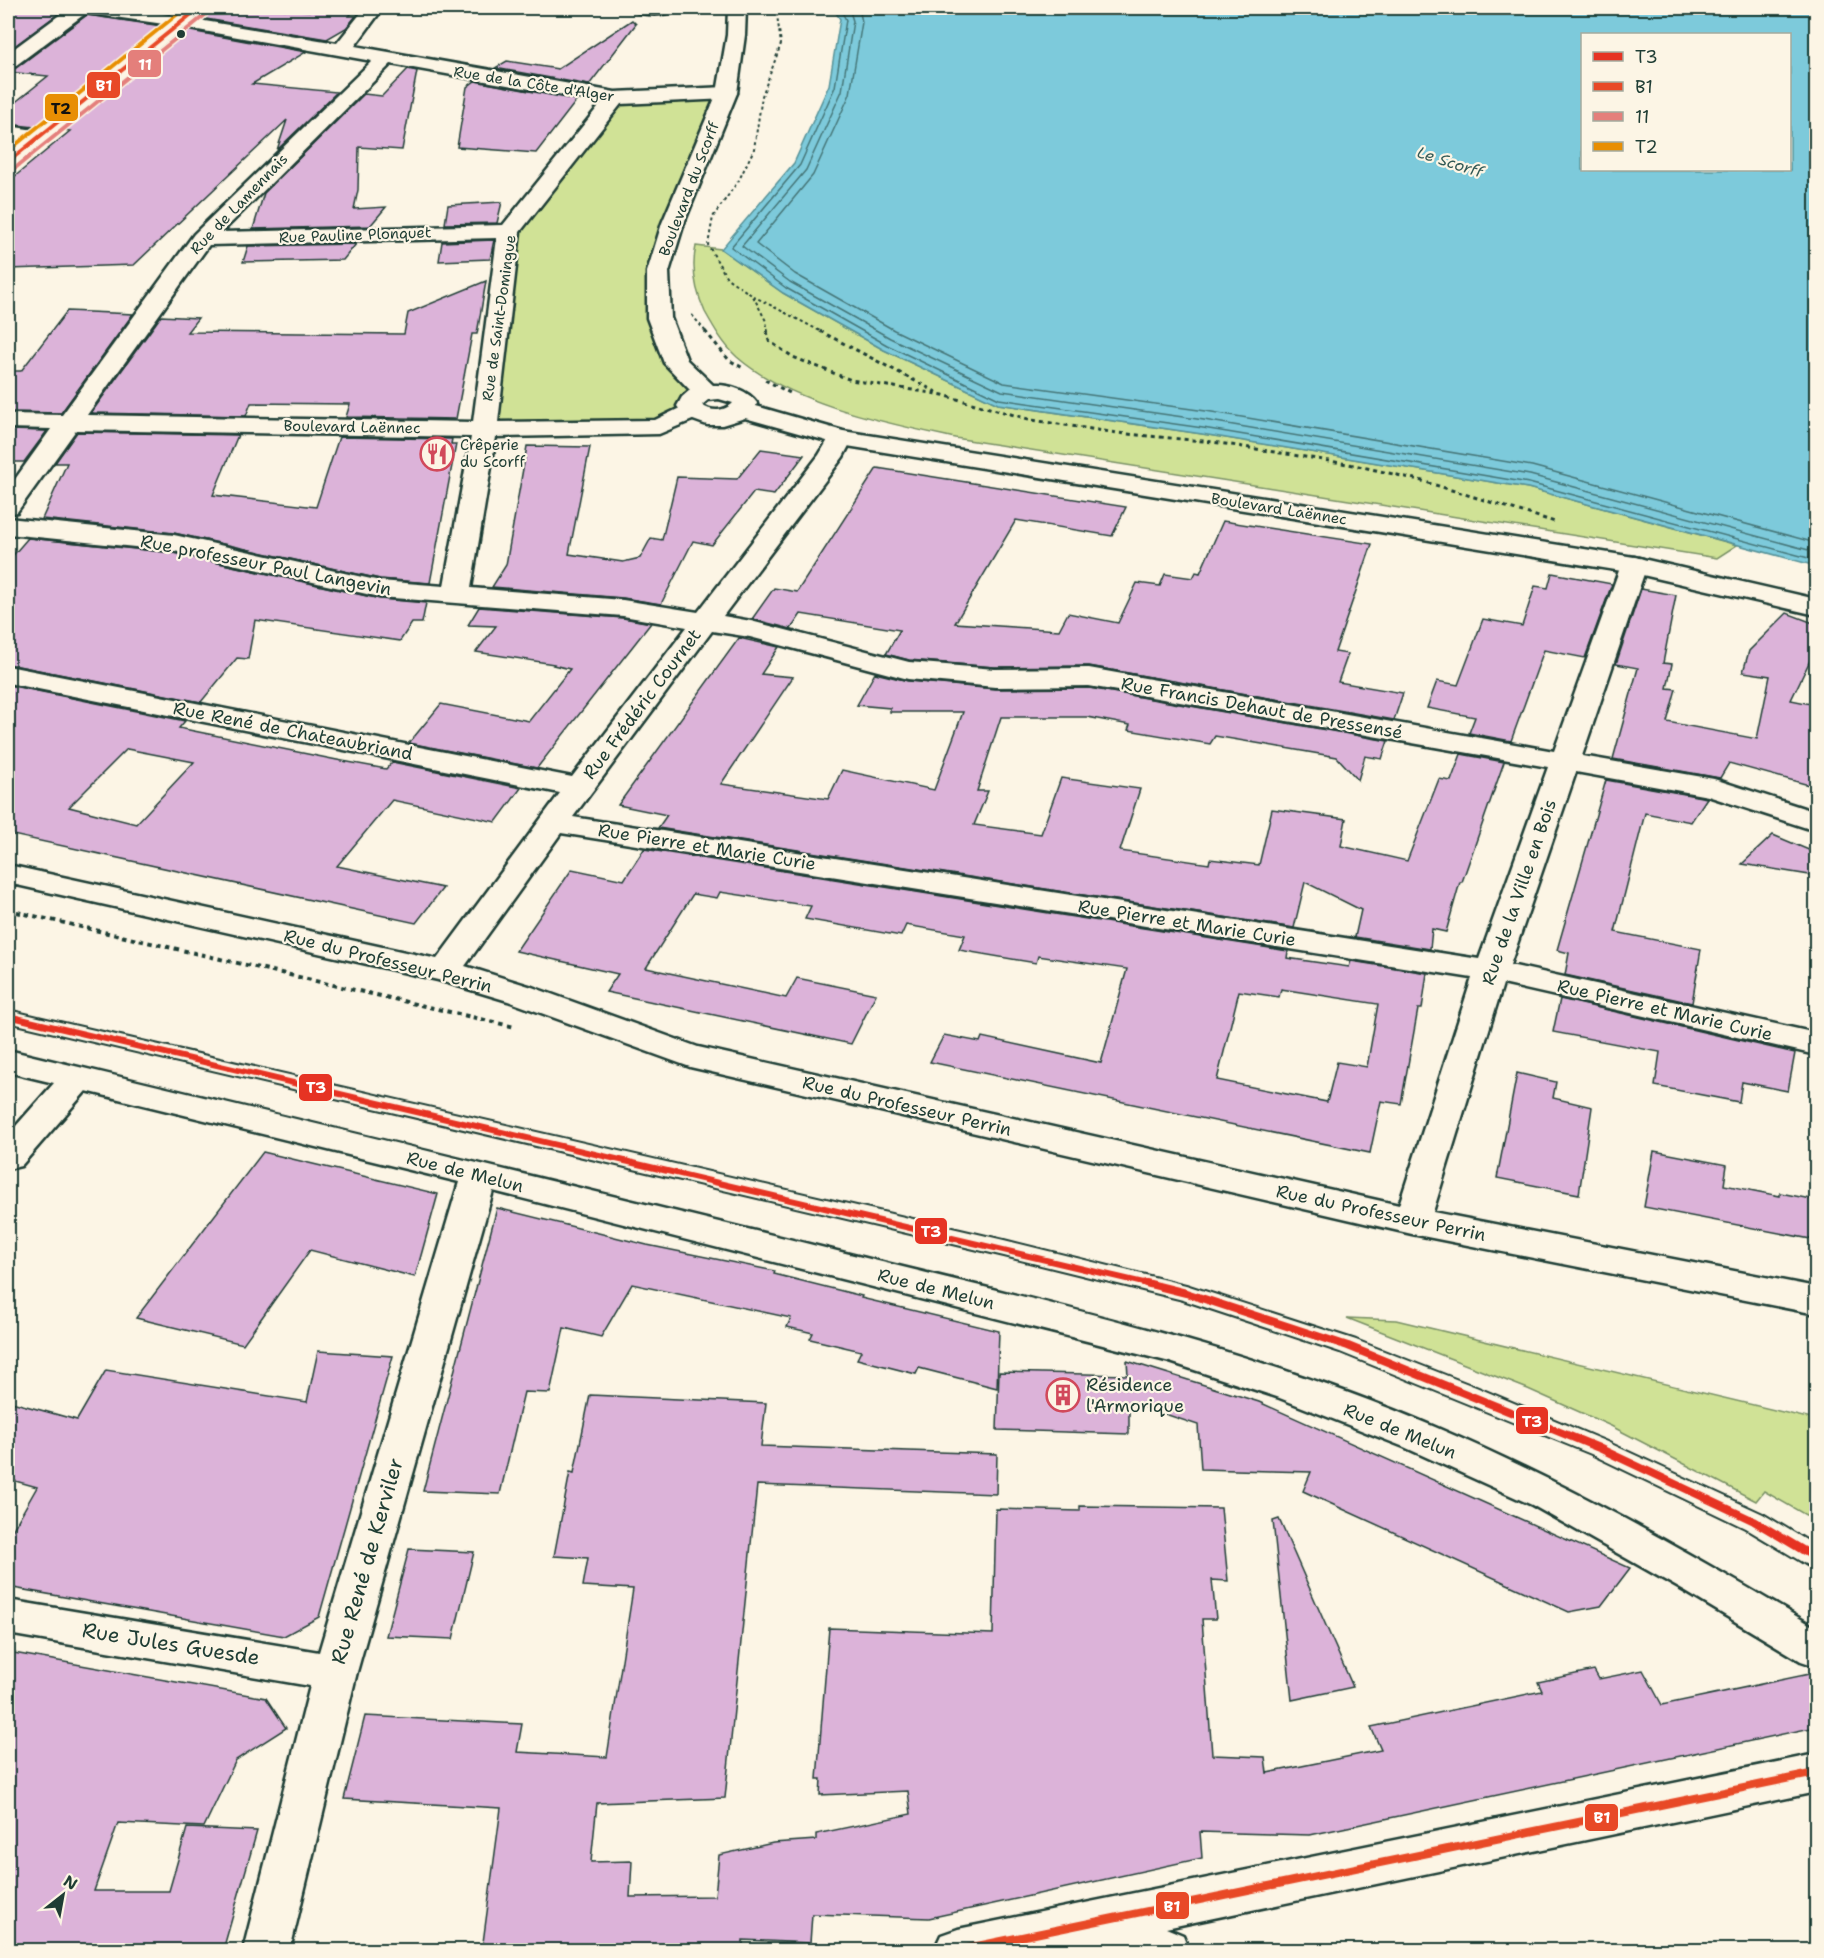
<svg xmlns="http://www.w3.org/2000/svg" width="1824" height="1958" viewBox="0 0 1824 1958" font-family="'Shantell Sans',sans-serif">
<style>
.green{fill:#d0e296;stroke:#789065;stroke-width:1.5}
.water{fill:#7dcadb;stroke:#579298;stroke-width:1.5;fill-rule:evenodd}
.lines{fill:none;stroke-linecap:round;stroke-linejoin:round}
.shore{stroke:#457577;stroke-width:1.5}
.building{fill:#dcb3d9;stroke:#1f3d34;stroke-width:1.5;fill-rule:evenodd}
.service-casing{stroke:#1f3d34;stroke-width:4}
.minor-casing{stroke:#1f3d34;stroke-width:5}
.tertiary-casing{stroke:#1f3d34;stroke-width:5}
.secondary-casing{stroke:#1f3d34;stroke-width:5}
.path-far2{stroke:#1f3d34;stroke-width:2;stroke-dasharray:3 3;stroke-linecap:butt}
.path-far1{stroke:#1f3d34;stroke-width:3;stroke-dasharray:4 4;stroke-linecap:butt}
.path{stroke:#1f3d34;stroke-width:4;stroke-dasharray:4.5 4.5;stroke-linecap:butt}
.service{fill:#fcf5e5;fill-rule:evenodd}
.minor{fill:#fcf5e5;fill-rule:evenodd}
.tertiary{fill:#fcf5e5;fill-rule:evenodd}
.secondary{fill:#fcf5e5;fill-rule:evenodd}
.bus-1-far1-casing{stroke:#fcf5e5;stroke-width:10}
.bus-1-casing{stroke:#fcf5e5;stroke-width:12}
.bus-2-far1-casing{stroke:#fcf5e5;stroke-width:7}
.bus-2-casing{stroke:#fcf5e5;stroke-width:12}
.bus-3-casing{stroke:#fcf5e5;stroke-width:7}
.bus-4-casing{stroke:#fcf5e5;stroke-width:7}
.bus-1-far1{stroke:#e63323;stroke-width:6}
.bus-1{stroke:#e63323;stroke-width:8}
.bus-2-far1{stroke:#e84927;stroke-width:4}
.bus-2{stroke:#e84927;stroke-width:8}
.bus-3{stroke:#e47f7b;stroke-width:4}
.bus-4{stroke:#e88e03;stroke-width:4}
.bus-dot{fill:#1f3d34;stroke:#fcf5e5;stroke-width:2}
.labels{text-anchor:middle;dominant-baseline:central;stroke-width:4.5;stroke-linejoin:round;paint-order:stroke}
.far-street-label{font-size:15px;fill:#1f3d34;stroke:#fcf5e5}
.far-poi-label{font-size:15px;fill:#1f3d34;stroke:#fcf5e5;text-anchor:start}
.far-water-label{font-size:16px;font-style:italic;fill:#325955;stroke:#fcf5e5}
.street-label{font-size:18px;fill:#1f3d34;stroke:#fcf5e5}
.poi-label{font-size:18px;fill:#1f3d34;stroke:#fcf5e5;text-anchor:start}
.near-street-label{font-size:21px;fill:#1f3d34;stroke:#fcf5e5}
.line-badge{stroke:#fcf5e5;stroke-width:2}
.badge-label{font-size:16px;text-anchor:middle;font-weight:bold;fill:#fff}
.pale-badge-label{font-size:16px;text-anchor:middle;font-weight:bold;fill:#111}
</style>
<rect width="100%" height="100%" fill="#fcf5e5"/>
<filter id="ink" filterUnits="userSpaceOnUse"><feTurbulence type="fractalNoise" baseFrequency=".0167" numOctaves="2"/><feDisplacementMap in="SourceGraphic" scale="12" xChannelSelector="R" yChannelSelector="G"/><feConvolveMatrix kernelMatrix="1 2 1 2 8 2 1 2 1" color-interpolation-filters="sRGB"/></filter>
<g filter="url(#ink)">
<!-- green -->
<g class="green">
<polygon points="727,93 673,223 659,318 707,393 659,427 485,430 509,231 615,98"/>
<path d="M696,246L721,249L783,293L884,350L998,404L1202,434L1528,488L1737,545L1717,558L955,438C886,423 791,404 737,357C723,344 714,328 705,312C695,290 691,269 696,246Z"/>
<polygon points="1347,1318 1396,1320 1816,1420 1816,1521 1764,1491 1756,1501 1611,1426 1528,1389"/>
</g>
<!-- water -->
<path class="water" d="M833,8H1816V566L1528,488L1202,434L998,404L884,350L783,293L721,249L794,163L829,85L840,19ZM1582,34H1790V170H1582Z"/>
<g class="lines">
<!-- shore -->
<g class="shore">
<polyline points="840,8 846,20 835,87 800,165 731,247 786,288 887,345 999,399 1203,428 1529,483 1816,560"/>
<polyline points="849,8 853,21 842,91 806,170 742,246 790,282 890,338 1002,391 1204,420 1530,475 1816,552"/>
<polyline points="859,8 862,22 850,94 813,175 756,244 795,274 894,330 1004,383 1206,411 1532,466 1816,543"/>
</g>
</g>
<!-- building -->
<g class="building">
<polygon points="8,8 66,8 8,51"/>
<polygon points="210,8 261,8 313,11 317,8 357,8 349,16 356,16 346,28 327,39 200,18"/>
<polygon points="87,15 162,26 35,127 8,124 8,108 48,76 8,72 8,70 16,68"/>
<polygon points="632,20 636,24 589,85 495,68 507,61 558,69"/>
<polygon points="185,30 306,52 252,84 337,92 277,150 287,120 134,265 8,269 8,182 70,131 62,130"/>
<polygon points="408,69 417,71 402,150 359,147 358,190 354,209 386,207 370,226 253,229 264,193 364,94 382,96"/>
<polygon points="475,81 577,100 536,153 457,147 467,87"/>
<polygon points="502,202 497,223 445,224 448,205"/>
<polygon points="494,240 490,259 439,261 442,242"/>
<polygon points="356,244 343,260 243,262 248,246"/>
<polygon points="486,281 477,334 472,334 456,419 346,417 350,404 251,403 246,416 91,413 161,316 198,318 187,332 404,334 408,313"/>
<polygon points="67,311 133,314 61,413 8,412 8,371 21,371"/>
<polygon points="8,430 47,431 24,462 8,462"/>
<polygon points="77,432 238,435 213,495 316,507 339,437 452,439 451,444 456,444 430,583 380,579 174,533 42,519 67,463 55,463"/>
<polygon points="527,446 590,447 569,554 623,562 640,558 651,538 662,540 677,477 737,479 761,449 804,455 774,495 754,492 712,545 693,541 661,604 623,598 492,587 506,565"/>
<polygon points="877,468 1126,507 1112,536 1016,520 955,623 1059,630 1068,613 1118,623 1137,583 1160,586 1165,574 1193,578 1196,572 1200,573 1223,521 1372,544 1335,652 1348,654 1338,682 1403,693 1394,720 1089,666 995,667 909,660 886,654 900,630 801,614 791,629 752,619 774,588 797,592"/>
<polygon points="28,538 174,553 380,599 426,603 422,623 412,623 400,641 255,620 248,659 237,658 201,702 8,664 8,561"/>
<polygon points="1552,573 1612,584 1585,658 1544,650 1511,741 1469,733 1475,717 1427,708 1437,681 1458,685 1483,619 1522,626 1535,586 1548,588"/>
<polygon points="1641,589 1676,595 1663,663 1672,664 1667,688 1676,689 1667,722 1757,739 1770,676 1743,672 1749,651 1787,613 1816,624 1816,648 1791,700 1816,705 1816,787 1729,763 1720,778 1613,759 1638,668 1616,664"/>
<polygon points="479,607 623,618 651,623 537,768 409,743 441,704 529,721 570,669 553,665 554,664 476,652 496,626 468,625"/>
<polygon points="739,638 779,647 761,674 793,677 721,784 828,799 842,770 934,790 963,712 890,712 890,708 857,705 875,673 908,681 995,689 1089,688 1388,741 1382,759 1365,756 1358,780 1337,757 1262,744 1215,736 1210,744 1128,730 1130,725 1087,717 1001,717 977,791 988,791 974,825 1041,834 1061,778 1140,789 1120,851 1209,864 1210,859 1259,865 1272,809 1346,819 1341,846 1407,861 1439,779 1451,781 1461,754 1504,762 1462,882 1460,882 1446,932 1432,929 1430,949 1355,937 1361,910 1305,882 1294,928 658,828 667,815 618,805"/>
<path d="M8,685L185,721L179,728L337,760L386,769L392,762L521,788L496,822L392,800L337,866L443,888L416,923L8,834ZM127,749L194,762L136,824L69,807Z"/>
<polygon points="1606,780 1707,798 1691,822 1645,813 1615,932 1701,949 1692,1003 1565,975 1569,953 1557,950"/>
<polygon points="1773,835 1816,853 1816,876 1742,864"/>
<path d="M644,849L1288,951L1287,958L1349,967L1351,961L1427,973L1422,1009H1418L1401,1104L1381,1101L1370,1153L930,1062L944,1035L980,1042L982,1037L1101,1063L1127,969L1038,956L1036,963L959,950L965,935L906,925L901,936L805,919L811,906L720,892L717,898L693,894L646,968L786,998L797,978L876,994L851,1044L606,992L618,974L516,951L572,869L624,880ZM1281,989L1378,1004L1367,1067L1337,1062L1327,1102L1217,1080L1239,991L1279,997Z"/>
<polygon points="1560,999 1795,1053 1788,1091 1742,1082 1739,1102 1655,1086 1660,1052 1553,1032"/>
<polygon points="1517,1073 1556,1082 1553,1098 1592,1107 1579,1194 1497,1178"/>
<polygon points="1654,1151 1727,1165 1724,1185 1780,1196 1780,1193 1816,1200 1816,1240 1644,1207"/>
<polygon points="263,1152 438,1194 415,1277 310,1250 243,1344 136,1318"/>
<polygon points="497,1208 647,1245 775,1271 774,1274 862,1296 861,1298 999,1331 997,1388 919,1368 916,1374 857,1359 861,1351 810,1339 813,1333 787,1327 791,1318 632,1284 601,1337 564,1328 550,1393 524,1392 500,1494 423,1491"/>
<polygon points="318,1351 393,1356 319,1617 284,1636 8,1587 8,1538 37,1487 8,1479 8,1401 77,1420 106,1370 307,1402"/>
<polygon points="1127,1361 1259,1402 1630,1568 1601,1606 1569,1612 1303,1491 1311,1472 1201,1469 1198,1425 1129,1402 1129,1434 997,1430 999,1372 1128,1375"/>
<polygon points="590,1395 766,1403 761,1446 997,1454 996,1494 757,1485 725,1798 597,1803 591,1862 632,1861 630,1897 715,1896 719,1855 773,1843 816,1840 816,1834 911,1814 908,1791 820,1795 821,1779 817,1779 829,1628 993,1634 996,1509 1080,1511 1080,1506 1221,1508 1228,1581 1212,1580 1216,1619 1202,1619 1212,1755 1265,1757 1267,1773 1381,1750 1371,1727 1542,1691 1538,1682 1594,1670 1599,1679 1643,1670 1662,1705 1809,1674 1816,1687 1816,1727 1310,1835 1200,1832 1202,1858 929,1918 812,1914 810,1943 743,1940 743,1947 710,1946 709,1950 482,1950 501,1808 344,1799 365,1716 522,1724 517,1752 607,1757 633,1589 583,1586 588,1558 554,1556 570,1472 574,1473"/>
<polygon points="1279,1519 1353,1687 1292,1700 1273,1521"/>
<polygon points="409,1549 474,1552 453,1639 386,1636"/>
<polygon points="8,1652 266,1698 286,1728 236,1760 204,1827 118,1823 94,1891 169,1891 187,1828 257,1831 223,1950 8,1950"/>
</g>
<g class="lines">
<defs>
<polygon id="service" points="8,1010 1004,1240 1186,1285 1356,1340 1476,1387 1607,1442 1763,1514 1816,1546 1816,1568 1807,1565 1745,1528 1591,1454 1340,1352 1183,1300 1004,1256 8,1022"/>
<g id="minor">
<path d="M69,8H127L337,43L365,8H383L355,46L615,92L727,87L734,89L737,93L734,97L727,99L621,104L520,232L498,422L655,420L684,406L693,404L702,406L705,411L702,416L659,434L496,437L471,588L623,600L698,612L819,455L832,433L841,431L850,433L853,438L843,457L723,616L751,621L909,662L995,669L1089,668L1554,751L1621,565L1625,559L1634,557L1643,559L1647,565L1582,756L1714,779L1816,812V831L1708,796L1576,772L1510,965L1816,1033V1055L1503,984L1433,1212L1816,1287V1314L1412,1234L690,1067L508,1001L438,980L8,883V865L437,959L560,793L8,683V666L572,777L687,627L623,616L380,597L174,551L8,534V518L174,535L380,581L444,586L471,437L76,430L17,512L8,514V489L51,429L8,428V414L62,415L194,234L372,61L164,24L86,13L15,66L8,68V53ZM391,64L602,102L503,225L222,232ZM497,238L473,422L87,415L209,245ZM712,631L750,637L908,679L995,687L1089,686L1548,767L1479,959L573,817ZM561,833L1472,978L1399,1205L698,1047L532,987L465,966Z"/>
<path d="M635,8H674L672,12C661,15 648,15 637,12Z"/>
<polygon points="8,126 48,132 51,136 48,140 41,142 8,138"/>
<path d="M8,1050C284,1116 561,1183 837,1251C1039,1301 1243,1345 1435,1427C1569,1484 1692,1554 1816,1628V1666L1801,1661L1686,1592L1532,1505L1404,1447L1277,1397L1170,1362L493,1191L357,1672L290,1950H243L310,1686L8,1634V1600L319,1652L459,1182L86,1091L21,1166L8,1169V1135L54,1083L8,1072Z"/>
<polygon points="1816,1754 1816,1792 1166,1928 1183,1935 1189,1950 1075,1950 1074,1947 1058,1950 934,1950 941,1935 958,1929"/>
</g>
<polygon id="tertiary" points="188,8 208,8 15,166 8,168 8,152"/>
<path id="secondary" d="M728,8H746L745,35L737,93L684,223L669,272L671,318L687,360L713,385C729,384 748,390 757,403L756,406L843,431L1634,557L1816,599V615L1634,573L841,445L745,418L722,425H707L685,417L677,406L682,397L690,390L664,363L647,318V272L662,223L717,93L727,35ZM719,399L733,403C724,412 711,412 702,405L708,400Z"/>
</defs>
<!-- service casing -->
<use href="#service" class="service-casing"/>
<!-- minor casing -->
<use href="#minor" class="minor-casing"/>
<!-- tertiary casing -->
<use href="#tertiary" class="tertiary-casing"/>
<!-- secondary casing -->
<use href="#secondary" class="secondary-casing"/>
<!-- path-far2 -->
<g class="path-far2">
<polyline points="753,296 822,332"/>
<polyline points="692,315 706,332"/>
<polyline points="768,332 766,321 753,296 727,278 708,245 713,217 739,180 754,149 762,96 781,44 776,8"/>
</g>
<!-- path-far1 -->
<g class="path-far1">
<polyline points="705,331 729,360 743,368"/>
<polyline points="767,331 769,341 793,357 851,380 943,395 1032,420 1117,433 1213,442 1354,465 1419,480 1555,522"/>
<polyline points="820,331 940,394"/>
<polyline points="765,380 790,393"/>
</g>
<!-- path -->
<polyline class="path" points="8,910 515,1027"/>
<!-- service -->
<use href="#service" class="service"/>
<!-- minor -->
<use href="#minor" class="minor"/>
<!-- tertiary -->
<use href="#tertiary" class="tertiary"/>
<!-- secondary -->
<use href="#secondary" class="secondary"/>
<defs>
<polyline id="bus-1-far1" points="8,1016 1152,1285"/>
<polyline id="bus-1" points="1146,1283 1186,1293 1348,1346 1599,1448 1754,1521 1816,1558"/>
<polyline id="bus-2-far1" points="8,162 199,8"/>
<polyline id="bus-2" points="958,1950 1816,1773"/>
<polyline id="bus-3" points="14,169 205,15"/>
<polyline id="bus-4" points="8,151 185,8"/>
</defs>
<!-- bus-1-far1 casing -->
<use href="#bus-1-far1" class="bus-1-far1-casing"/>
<!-- bus-1 casing -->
<use href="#bus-1" class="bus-1-casing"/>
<!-- bus-2-far1 casing -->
<use href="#bus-2-far1" class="bus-2-far1-casing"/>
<!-- bus-2 casing -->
<use href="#bus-2" class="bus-2-casing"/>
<!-- bus-3 casing -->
<use href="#bus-3" class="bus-3-casing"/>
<!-- bus-4 casing -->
<use href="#bus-4" class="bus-4-casing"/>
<!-- bus-1-far1 -->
<use href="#bus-1-far1" class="bus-1-far1"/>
<!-- bus-1 -->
<use href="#bus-1" class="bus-1"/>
<!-- bus-2-far1 -->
<use href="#bus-2-far1" class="bus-2-far1"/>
<!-- bus-2 -->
<use href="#bus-2" class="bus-2"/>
<!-- bus-3 -->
<use href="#bus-3" class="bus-3"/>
<!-- bus-4 -->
<use href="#bus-4" class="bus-4"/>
</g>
</g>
<!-- icons -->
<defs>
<symbol id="restaurant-ring" viewBox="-11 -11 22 22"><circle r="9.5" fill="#fcf5e5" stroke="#d1495b" stroke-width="1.5"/><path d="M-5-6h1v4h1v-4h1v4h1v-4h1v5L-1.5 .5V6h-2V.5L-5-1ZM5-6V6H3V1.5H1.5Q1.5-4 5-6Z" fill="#d1495b"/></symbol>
<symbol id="building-ring" viewBox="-11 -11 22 22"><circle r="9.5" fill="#fcf5e5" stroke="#d1495b" stroke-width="1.5"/><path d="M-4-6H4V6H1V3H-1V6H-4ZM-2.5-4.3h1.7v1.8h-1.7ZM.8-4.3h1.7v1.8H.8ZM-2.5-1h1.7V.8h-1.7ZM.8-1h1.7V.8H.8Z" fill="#d1495b"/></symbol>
</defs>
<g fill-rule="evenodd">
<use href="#restaurant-ring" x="418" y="435" width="38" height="38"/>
<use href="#building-ring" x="1044" y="1376" width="38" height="38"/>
</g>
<!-- markers -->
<circle class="bus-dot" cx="181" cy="34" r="5"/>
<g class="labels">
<!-- far-street labels -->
<g class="far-street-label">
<text transform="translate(534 84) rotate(9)">Rue de la Côte d'Alger</text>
<text transform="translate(689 189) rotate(-69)">Boulevard du Scorff</text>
<text transform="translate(239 204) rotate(-46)">Rue de Lamennais</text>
<text transform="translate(355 235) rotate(-2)">Rue Pauline Plonquet</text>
<text transform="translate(499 318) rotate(-82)">Rue de Saint-Domingue</text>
<text transform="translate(352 427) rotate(1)">Boulevard Laënnec</text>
<text transform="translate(1279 509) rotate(9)">Boulevard Laënnec</text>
</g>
<!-- far-poi labels -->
<g class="far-poi-label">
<text x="460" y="445">Crêperie<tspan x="460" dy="17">du Scorff</tspan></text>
</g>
<!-- far-water labels -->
<g class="far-water-label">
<text transform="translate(1450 162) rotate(18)">Le Scorff</text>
</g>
<!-- street labels -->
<g class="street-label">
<text transform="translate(266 565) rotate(11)">Rue professeur Paul Langevin</text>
<text transform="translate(642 704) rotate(-53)">Rue Frédéric Cournet</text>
<text transform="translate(1262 708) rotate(10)">Rue Francis Dehaut de Pressensé</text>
<text transform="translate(293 731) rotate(11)">Rue René de Chateaubriand</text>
<text transform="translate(707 847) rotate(9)">Rue Pierre et Marie Curie</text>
<text transform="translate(1519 892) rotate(-71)">Rue de la Ville en Bois</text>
<text transform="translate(1187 923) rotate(9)">Rue Pierre et Marie Curie</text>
<text transform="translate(388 961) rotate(14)">Rue du Professeur Perrin</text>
<text transform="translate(1665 1010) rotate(13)">Rue Pierre et Marie Curie</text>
<text transform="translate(907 1106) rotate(13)">Rue du Professeur Perrin</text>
<text transform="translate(465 1172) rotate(14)">Rue de Melun</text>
<text transform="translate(1381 1213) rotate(12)">Rue du Professeur Perrin</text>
<text transform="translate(936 1289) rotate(14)">Rue de Melun</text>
<text transform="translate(1400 1431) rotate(22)">Rue de Melun</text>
</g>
<!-- poi labels -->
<g class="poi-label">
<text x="1086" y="1385">Résidence<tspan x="1086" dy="21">l'Armorique</tspan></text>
</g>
<!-- near-street labels -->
<g class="near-street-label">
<text transform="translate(367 1561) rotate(-74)">Rue René de Kerviler</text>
<text transform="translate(171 1644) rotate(9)">Rue Jules Guesde</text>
</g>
</g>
<g class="line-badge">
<rect x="127" y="49" width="35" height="29" rx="6" fill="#e47f7b"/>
<rect x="86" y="71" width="35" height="28" rx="6" fill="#e84927"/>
<rect x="44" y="93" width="35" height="29" rx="6" fill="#e88e03"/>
<rect x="298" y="1073" width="35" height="29" rx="6" fill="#e63323"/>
<rect x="914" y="1217" width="34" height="28" rx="6" fill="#e63323"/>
<rect x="1515" y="1406" width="34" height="29" rx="6" fill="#e63323"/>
<rect x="1584" y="1803" width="35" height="29" rx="6" fill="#e84927"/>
<rect x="1155" y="1891" width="35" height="29" rx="6" fill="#e84927"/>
</g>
<g class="badge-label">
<text x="145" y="70">11</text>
<text x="104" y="91">B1</text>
<text x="316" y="1093">T3</text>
<text x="931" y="1237">T3</text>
<text x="1532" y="1427">T3</text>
<text x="1602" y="1823">B1</text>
<text x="1172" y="1912">B1</text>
</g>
<g class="pale-badge-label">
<text x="61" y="114">T2</text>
</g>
<!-- margin -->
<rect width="1824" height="1958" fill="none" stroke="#fcf5e5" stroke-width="30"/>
<rect x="15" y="15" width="1794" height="1928" fill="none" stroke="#1f3d34" stroke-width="2" filter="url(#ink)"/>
<!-- legend -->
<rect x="1581" y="33" width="210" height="138" fill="#fcf5e5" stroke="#a4ab9e" stroke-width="1.5"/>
<rect x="1593" y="52" width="30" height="9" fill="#e63323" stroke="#a4ab9e" stroke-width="1.5"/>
<text x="1635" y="63" font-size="18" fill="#1f3d34">T3</text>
<rect x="1593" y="82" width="30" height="9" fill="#e84927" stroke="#a4ab9e" stroke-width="1.5"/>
<text x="1635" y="93" font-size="18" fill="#1f3d34">B1</text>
<rect x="1593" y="112" width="30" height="9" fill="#e47f7b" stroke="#a4ab9e" stroke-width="1.5"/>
<text x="1635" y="123" font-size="18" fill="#1f3d34">11</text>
<rect x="1593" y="142" width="30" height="9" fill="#e88e03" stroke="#a4ab9e" stroke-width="1.5"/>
<text x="1635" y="153" font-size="18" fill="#1f3d34">T2</text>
<!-- north arrow -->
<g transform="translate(63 1895) rotate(31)" stroke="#fcf5e5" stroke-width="4.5" paint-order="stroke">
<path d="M0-4.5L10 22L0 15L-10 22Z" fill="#1f3d34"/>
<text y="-9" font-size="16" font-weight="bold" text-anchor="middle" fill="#1f3d34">N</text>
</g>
</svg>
